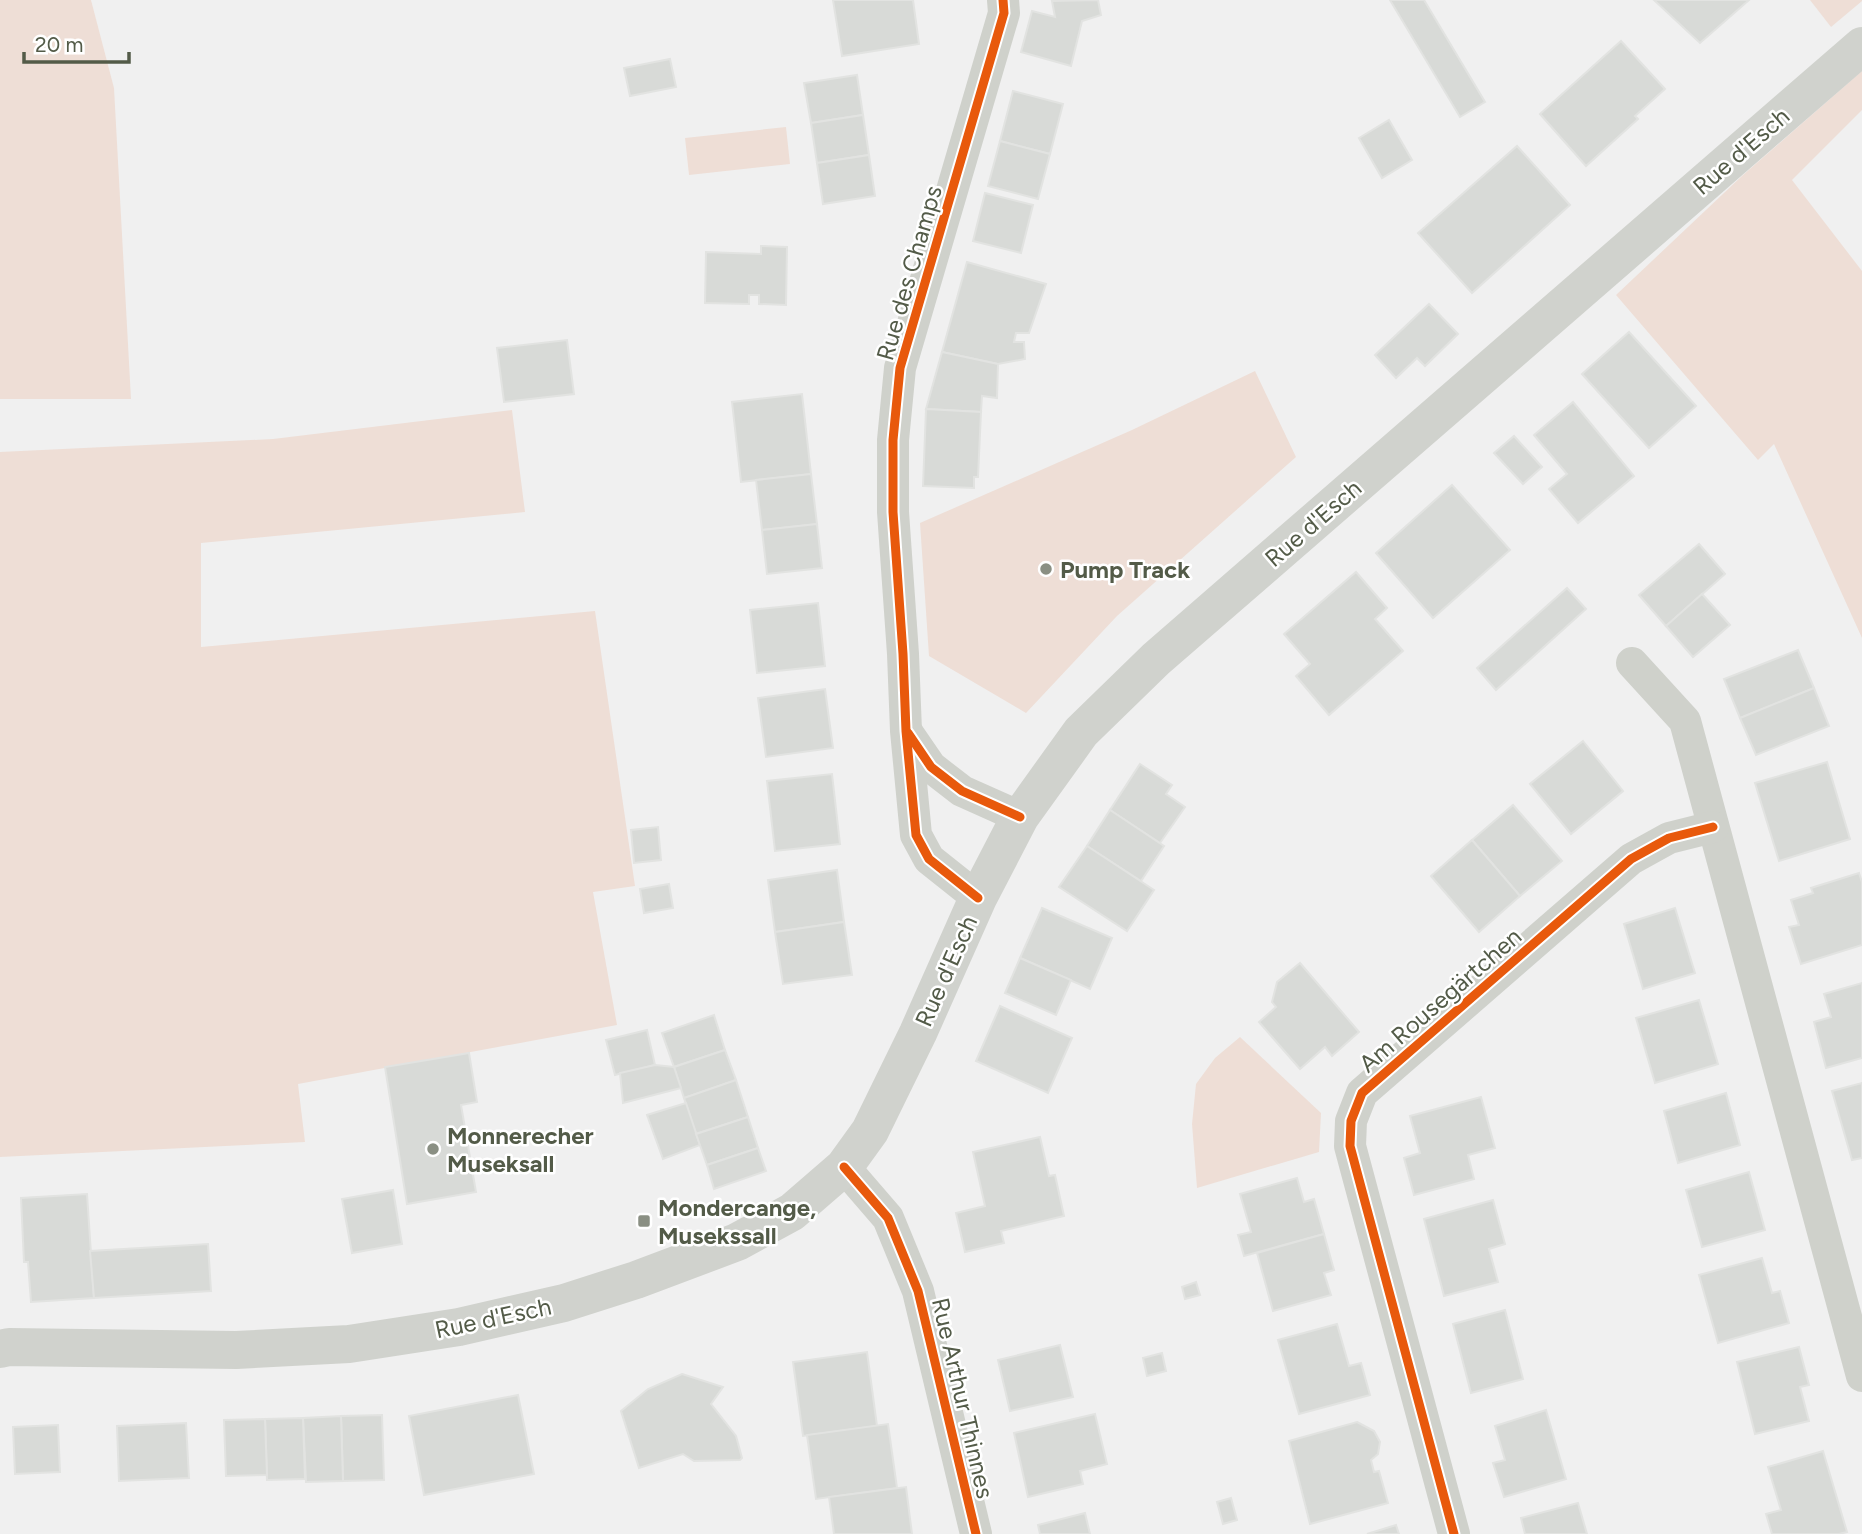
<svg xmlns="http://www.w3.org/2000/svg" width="1862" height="1534" viewBox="0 0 1862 1534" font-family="Figtree,sans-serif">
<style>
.green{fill:#eeded6}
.building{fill:#d8dad7;stroke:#e2e3e1;stroke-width:2}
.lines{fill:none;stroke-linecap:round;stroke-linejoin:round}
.minor{stroke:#cfd1cb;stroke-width:32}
.secondary{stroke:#d0d2cd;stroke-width:38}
.cycleway-casing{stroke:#fff;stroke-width:13}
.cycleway{stroke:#e8590c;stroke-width:9}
.poi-dot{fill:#8a8f83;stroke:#fff;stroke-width:2.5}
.labels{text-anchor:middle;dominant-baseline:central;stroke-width:5;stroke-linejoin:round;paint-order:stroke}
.street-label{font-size:24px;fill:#535b48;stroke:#fff}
.poi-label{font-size:24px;font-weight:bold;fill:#535b48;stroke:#fff;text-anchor:start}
</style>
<rect width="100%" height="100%" fill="#f0f0f0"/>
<!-- green -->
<g class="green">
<polygon points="0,0 91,0 114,88 131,399 0,399"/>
<polygon points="1810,0 1862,0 1862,1 1831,27"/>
<polygon points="1862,71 1862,110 1792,180 1862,271 1862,638 1774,444 1758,460 1616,295 1743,175"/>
<polygon points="786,127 790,164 689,175 685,138"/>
<polygon points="1255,371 1296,457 1117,616 1026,713 929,656 920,523 1132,430"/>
<polygon points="512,410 525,512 201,543 201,647 595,611 635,886 593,892 617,1025 298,1084 305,1142 0,1157 0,452 273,439"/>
<polygon points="1240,1037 1321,1113 1319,1152 1197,1188 1192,1124 1196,1084 1215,1058"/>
</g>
<!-- building -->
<g class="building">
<polygon points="833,0 913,0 919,44 842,56"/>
<polygon points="1098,0 1101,15 1082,21 1071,66 1021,52 1032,11 1055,17 1052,1"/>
<polygon points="1390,0 1424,0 1485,102 1460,117"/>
<polygon points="1654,0 1749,0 1700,43"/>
<polygon points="1621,41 1665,89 1635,116 1638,119 1586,166 1540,114"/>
<polygon points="670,59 676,87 630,96 624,68"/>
<polygon points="857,75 863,115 811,123 804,83"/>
<polygon points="1013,91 1063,104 1050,154 1000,141"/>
<polygon points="863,115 869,155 817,163 811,123"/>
<polygon points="1389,120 1412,160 1382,178 1359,138"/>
<polygon points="1000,141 1050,154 1038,199 988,186"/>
<polygon points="1517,146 1570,205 1472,293 1418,233"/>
<polygon points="869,155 875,196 823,204 817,163"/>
<polygon points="985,193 1033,205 1021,253 973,241"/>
<polygon points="761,246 787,247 786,305 759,304 759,295 749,295 749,304 705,303 706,252 761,254"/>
<polygon points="967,262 1046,284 1029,333 1016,333 1014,342 1024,342 1025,359 998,364 942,352"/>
<polygon points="1429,304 1458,334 1425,366 1417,358 1396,378 1375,355"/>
<polygon points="1629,332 1696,406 1649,448 1582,374"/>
<polygon points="567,340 574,394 504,402 497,348"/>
<polygon points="942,352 998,364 997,398 982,396 981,412 926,409"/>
<polygon points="802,394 811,474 741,482 732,402"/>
<polygon points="1573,402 1634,476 1578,523 1549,489 1567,474 1534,435"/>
<polygon points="926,409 981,412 978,477 974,477 974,488 923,486"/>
<polygon points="1514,436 1542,467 1523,484 1494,453"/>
<polygon points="811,474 817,524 762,530 756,480"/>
<polygon points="1452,485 1510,550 1433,618 1376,553"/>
<polygon points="817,524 822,568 767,574 762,530"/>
<polygon points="1699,544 1725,574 1666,626 1639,595"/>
<polygon points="1356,572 1387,608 1375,619 1403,651 1329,715 1296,676 1310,664 1284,634"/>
<polygon points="1567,588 1586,609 1496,690 1477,668"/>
<polygon points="1702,594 1730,625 1693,657 1666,626"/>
<polygon points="818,603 825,666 757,673 750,610"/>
<polygon points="1798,650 1814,688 1740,718 1724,679"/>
<polygon points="1814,688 1829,726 1756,755 1740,718"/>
<polygon points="825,689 833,748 766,757 758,698"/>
<polygon points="1583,741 1623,791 1571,834 1530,784"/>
<polygon points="1827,762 1850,839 1779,861 1755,783"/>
<polygon points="1140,764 1172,785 1166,794 1185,807 1160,843 1110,810"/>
<polygon points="832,774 840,844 775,851 767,781"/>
<polygon points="1513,805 1562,861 1520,896 1472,840"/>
<polygon points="1110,810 1164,846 1141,881 1087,846"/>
<polygon points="658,827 661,860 634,863 631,830"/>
<polygon points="1472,840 1520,896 1479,932 1431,876"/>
<polygon points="1087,846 1154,890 1127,931 1059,887"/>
<polygon points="837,870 844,922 775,932 768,880"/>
<polygon points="1859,873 1862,882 1862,945 1801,964 1789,927 1799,925 1791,900 1813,893 1811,888"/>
<polygon points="669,884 673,908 644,913 640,889"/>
<polygon points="1042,908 1112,938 1090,989 1020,958"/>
<polygon points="1675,908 1695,973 1643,989 1624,924"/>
<polygon points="844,922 852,975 783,984 775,932"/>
<polygon points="1020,958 1071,980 1056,1015 1005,993"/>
<polygon points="1300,963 1359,1032 1332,1056 1325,1047 1300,1069 1259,1022 1276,1007 1272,1002 1277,982"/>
<polygon points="1862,983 1862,1058 1826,1068 1814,1022 1831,1017 1824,994"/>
<polygon points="1699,1000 1718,1064 1655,1083 1636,1018"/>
<polygon points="1000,1006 1072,1038 1048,1093 976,1061"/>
<polygon points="714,1015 725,1050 674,1067 662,1033"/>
<polygon points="647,1030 655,1065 615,1075 606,1040"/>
<polygon points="725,1050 736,1080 684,1098 674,1067"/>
<polygon points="469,1053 477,1102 461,1105 476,1192 407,1204 385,1067"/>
<polygon points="655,1065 674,1067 681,1088 623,1103 620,1073"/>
<polygon points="736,1080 748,1117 696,1134 684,1098"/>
<polygon points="1862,1083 1862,1158 1852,1160 1832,1091"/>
<polygon points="1726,1093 1740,1145 1678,1163 1664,1111"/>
<polygon points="1481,1097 1495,1148 1468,1155 1474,1179 1414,1195 1404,1158 1420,1153 1410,1116"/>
<polygon points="686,1103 700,1145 663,1159 647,1115"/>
<polygon points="748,1117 758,1148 707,1165 696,1134"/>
<polygon points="1040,1137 1049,1176 1055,1175 1064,1216 1001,1231 1004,1243 965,1252 956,1213 985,1206 973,1152"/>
<polygon points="758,1148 766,1171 714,1189 707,1165"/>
<polygon points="1749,1172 1765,1230 1702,1247 1686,1190"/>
<polygon points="1297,1178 1304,1202 1314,1199 1324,1234 1244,1256 1238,1235 1251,1232 1240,1194"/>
<polygon points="393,1190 402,1244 352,1253 342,1199"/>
<polygon points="87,1194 94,1298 31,1302 28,1262 24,1262 21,1198"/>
<polygon points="1493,1200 1505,1244 1489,1249 1498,1282 1444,1296 1424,1219"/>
<polygon points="1324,1234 1334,1270 1324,1273 1331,1295 1273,1311 1257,1253"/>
<polygon points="208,1244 211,1291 94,1298 90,1251"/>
<polygon points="1762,1258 1772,1293 1780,1291 1789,1323 1718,1343 1699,1275"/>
<polygon points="1196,1282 1200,1295 1185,1299 1182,1287"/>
<polygon points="1505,1310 1523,1379 1471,1393 1453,1324"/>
<polygon points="1337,1324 1349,1366 1361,1363 1370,1395 1299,1414 1278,1340"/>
<polygon points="1060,1345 1073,1397 1010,1411 998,1360"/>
<polygon points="1799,1347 1809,1385 1800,1387 1809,1421 1755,1434 1737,1362"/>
<polygon points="867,1352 877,1426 803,1436 793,1362"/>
<polygon points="1162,1353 1166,1371 1147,1376 1143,1358"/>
<polygon points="682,1374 723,1387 711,1404 736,1436 742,1458 740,1460 694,1461 683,1454 639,1468 621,1411 648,1389"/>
<polygon points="518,1395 534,1474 424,1495 409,1416"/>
<polygon points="1546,1410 1566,1479 1504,1497 1493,1463 1505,1460 1495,1426"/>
<polygon points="1095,1414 1107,1464 1080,1471 1083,1484 1028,1497 1014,1433"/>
<polygon points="382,1415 384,1480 343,1481 341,1416"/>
<polygon points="341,1416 343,1481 306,1482 303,1418"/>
<polygon points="303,1418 305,1479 267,1480 265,1419"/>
<polygon points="265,1419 267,1475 226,1476 224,1420"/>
<polygon points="1357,1422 1374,1431 1380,1442 1378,1454 1371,1460 1374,1472 1379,1471 1388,1503 1310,1524 1289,1441"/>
<polygon points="186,1423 189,1478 119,1481 117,1426"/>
<polygon points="888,1424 897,1488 816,1499 807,1435"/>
<polygon points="58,1425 60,1472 15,1474 13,1427"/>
<polygon points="1823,1451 1847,1532 1839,1534 1772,1534 1766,1514 1781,1510 1768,1467"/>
<polygon points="906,1487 912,1534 834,1534 829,1497"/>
<polygon points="1231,1498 1237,1520 1223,1524 1217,1502"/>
<polygon points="1578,1503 1587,1534 1525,1534 1521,1518"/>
<polygon points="1085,1513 1090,1534 1040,1534 1038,1525"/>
<polygon points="1396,1525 1399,1534 1367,1534"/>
</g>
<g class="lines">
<!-- minor -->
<g class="minor">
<polyline points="1632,663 1685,721 1862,1376"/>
<polyline points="907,732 931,767 962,791 1020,817"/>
<polyline points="978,898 929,859 916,835 906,731 903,654 893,512 893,440 900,368 1004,13 1003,0"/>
<polyline points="844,1167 888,1218 918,1291 976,1534"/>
<polyline points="1454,1534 1350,1146 1351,1121 1362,1093 1631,859 1669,838 1713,827"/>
</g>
<!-- secondary -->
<polyline class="secondary" points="0,1349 9,1347 236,1350 349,1344 459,1327 564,1303 636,1280 737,1242 792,1212 844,1167 870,1131 918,1033 978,898 1020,817 1081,732 1156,659 1862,46"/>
<defs>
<g id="cycleway">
<polyline points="908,733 931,767 962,791 1020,817"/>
<polyline points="978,898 929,859 916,835 906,731 903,654 893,512 893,440 900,368 1004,13 1003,0"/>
<polyline points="844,1167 888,1218 918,1291 976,1534"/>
<polyline points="1454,1534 1350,1146 1351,1121 1362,1093 1631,859 1669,838 1713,827"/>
</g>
</defs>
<!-- cycleway casing -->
<use href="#cycleway" class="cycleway-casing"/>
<!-- cycleway -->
<use href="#cycleway" class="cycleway"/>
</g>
<!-- markers -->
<g class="poi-dot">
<circle cx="1046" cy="569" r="7"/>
<circle cx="433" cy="1149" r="7"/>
<rect x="637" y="1214" width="14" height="14" rx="3.5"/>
</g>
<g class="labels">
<!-- street labels -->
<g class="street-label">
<text transform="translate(1741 151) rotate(-41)">Rue d'Esch</text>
<text transform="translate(909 273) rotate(-74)">Rue des Champs</text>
<text transform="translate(1313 523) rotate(-41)">Rue d'Esch</text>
<text transform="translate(946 971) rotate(-66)">Rue d'Esch</text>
<text transform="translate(1440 1000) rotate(-41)">Am Rousegärtchen</text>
<text transform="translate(493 1318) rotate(-12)">Rue d'Esch</text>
<text transform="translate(963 1398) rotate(77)">Rue Arthur Thinnes</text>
</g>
<!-- poi labels -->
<g class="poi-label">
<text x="1060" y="569">Pump Track</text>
<text x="447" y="1135">Monnerecher<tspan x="447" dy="28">Museksall</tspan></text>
<text x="658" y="1207">Mondercange,<tspan x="658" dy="28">Musekssall</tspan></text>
</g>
</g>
<!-- scale -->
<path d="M24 52v10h105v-10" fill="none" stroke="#535b48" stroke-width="3.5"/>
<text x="35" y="52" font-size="21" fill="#535b48" stroke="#ffffff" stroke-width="5" paint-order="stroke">20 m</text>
</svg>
